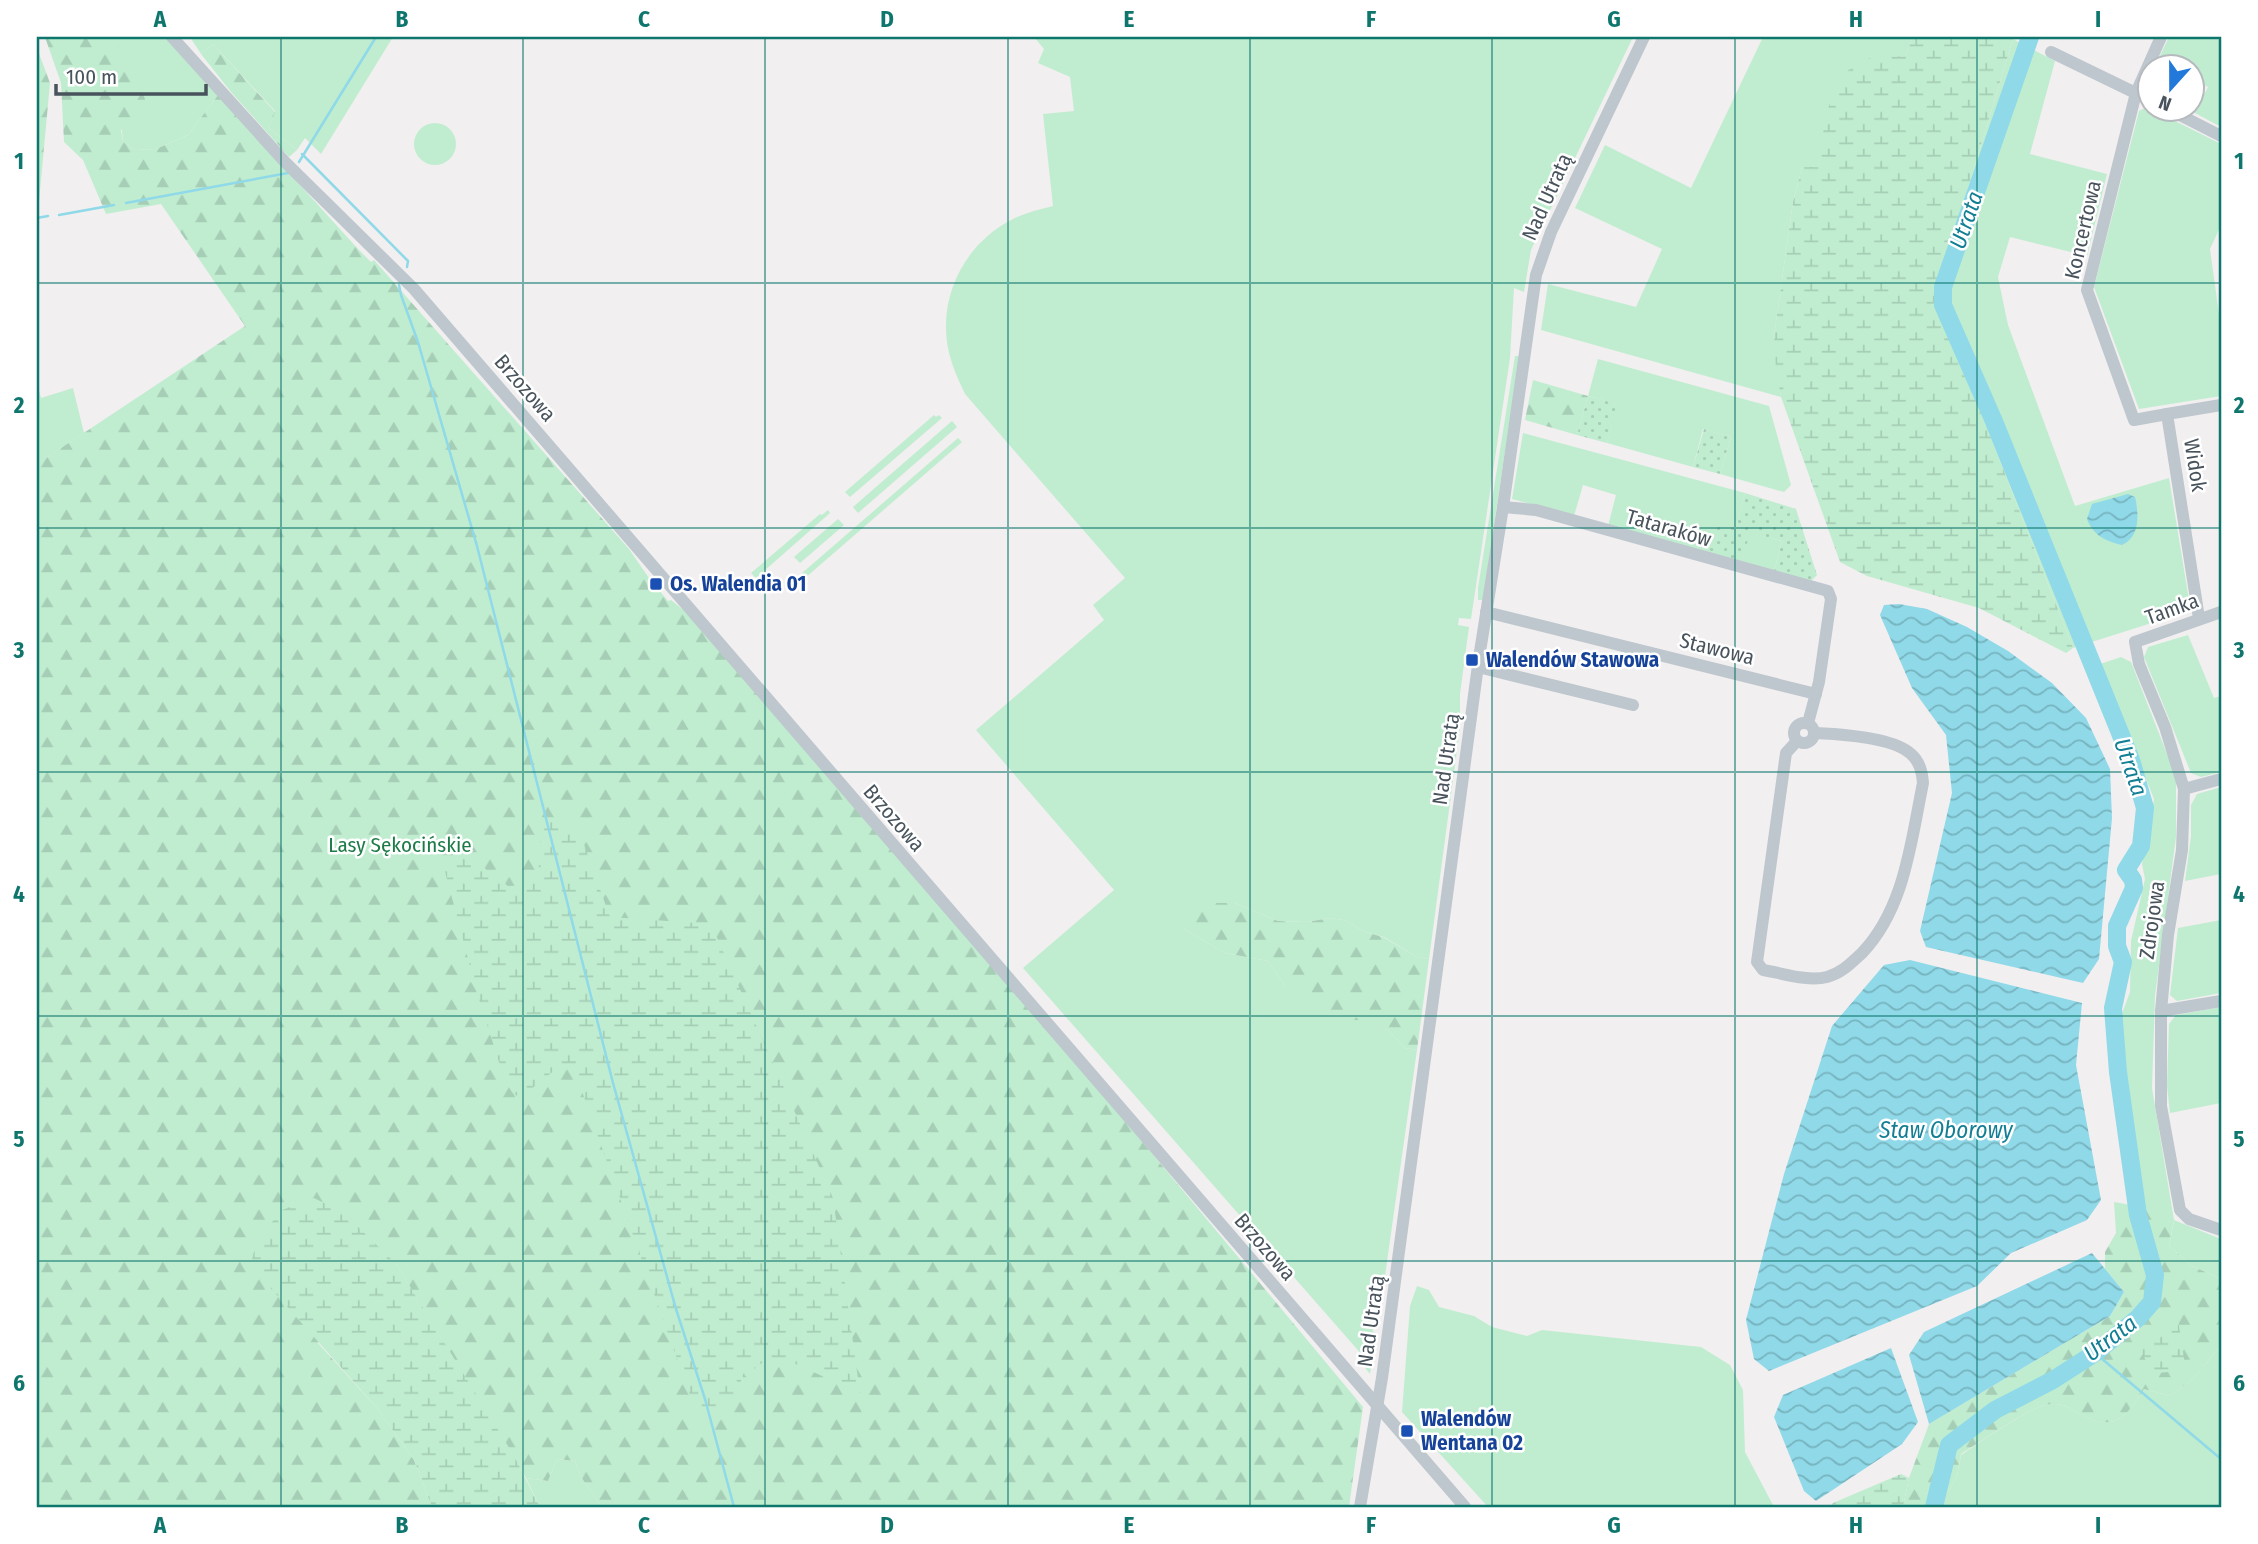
<svg xmlns="http://www.w3.org/2000/svg" width="2258" height="1544" viewBox="0 0 2258 1544" font-family="'Fira Sans Condensed',sans-serif">
<style>
.green{fill:#c0edd0}
.forest{fill:url(#forest-firs)}
.wetland{fill:url(#wetland-marsh)}
.garden{fill:url(#garden-dots)}
.water{fill:url(#water-waves)}
.lines{fill:none;stroke-linecap:round;stroke-linejoin:round}
.stream{stroke:#8fd9e8;stroke-width:2.5}
.river{stroke:#8fd9e8;stroke-width:18}
.minor{stroke:#bec7ce;stroke-width:12}
.grid{fill:none;stroke:#0f766e;stroke-width:2;stroke-opacity:0.55}
.transit-dot{fill:#1a4fb4;stroke:#fff;stroke-width:2.5}
.labels{text-anchor:middle;dominant-baseline:central;stroke-width:5;stroke-linejoin:round;paint-order:stroke}
.street-label{font-size:21px;fill:#48535c;stroke:#fff}
.transit-label{font-size:21px;font-weight:bold;fill:#164399;stroke:#fff;text-anchor:start}
.park-label{font-size:21px;fill:#1c7b47;stroke:#fff}
.water-label{font-size:23px;font-style:italic;fill:#137f95;stroke:#fff}
.neatline{fill:none;stroke:#0f766e;stroke-width:2.5}
.grid-label{font-size:23px;text-anchor:middle;font-weight:bold;fill:#0f766e}
</style>
<defs>
<pattern id="forest-firs" width="22" height="20" patternUnits="userSpaceOnUse" patternTransform="scale(1.75)"><rect width="22" height="20" fill="#c0edd0"/><path d="M5 1l3.5 6h-7zM16 11l3.5 6h-7z" fill="#a6cdb5"/></pattern>
<pattern id="wetland-marsh" width="20" height="14" patternUnits="userSpaceOnUse" patternTransform="scale(1.75)"><rect width="20" height="14" fill="#c0edd0"/><path d="M1 5h8M5 5V1M11 12h8M15 12V8" fill="none" stroke="#a6cdb5"/></pattern>
<pattern id="garden-dots" width="8" height="8" patternUnits="userSpaceOnUse" patternTransform="scale(1.75)"><rect width="8" height="8" fill="#c0edd0"/><path d="M2 2h.1M6 6h.1" fill="none" stroke="#a6cdb5" stroke-width="1.8" stroke-linecap="round"/></pattern>
<pattern id="water-waves" width="16" height="10" patternUnits="userSpaceOnUse" patternTransform="scale(1.75)"><rect width="16" height="10" fill="#8fd9e8"/><path d="M0 5q4-4 8 0t8 0" fill="none" stroke="#77b3bf"/></pattern>
</defs>
<rect width="100%" height="100%" fill="#f2eff0"/>
<!-- green -->
<g class="green">
<polygon points="113,37 166,37 218,95 188,135 156,149 136,150 123,142"/>
<polygon points="190,37 393,37 321,154 305,138 297,150 269,128 275,111 213,44 201,54"/>
<path d="M1034,37H1633L1531,250L1524,292L1514,288L1510,358L1471,619L1459,618L1458,625L1469,627L1460,694V728L1429,959L1417,957L1384,937L1365,932L1344,920L1330,918L1307,922L1278,921L1235,903L1184,929L1225,953L1268,961L1285,986L1345,1020L1367,1019L1389,1031L1405,1048L1417,1050L1378,1325H1374L1373,1332L1377,1333L1375,1349L1370,1347L1369,1350L1374,1351L1370,1374L1362,1364L1363,1356L1023,968L1114,890L976,730L1104,620L1093,605L1125,578L965,394C958,379 951,364 948,348C938,296 965,244 1011,220C1024,213 1038,210 1053,206L1043,114L1074,111L1070,77L1038,63L1044,49Z"/>
<polygon points="1763,37 1913,37 1905,56 1866,60 1830,103 1818,167 1802,167 1793,202 1774,336 1781,397 1541,330 1548,284 1636,307 1662,249 1575,208 1605,145 1691,188"/>
<polygon points="2008,37 2014,37 2013,39 2055,61 2030,154 2107,174 2087,256 2010,237 1998,277 2008,325 2075,506 2169,478 2189,600 2183,613 2073,648 1979,407 1935,304 1938,287 2013,39"/>
<polygon points="2169,37 2213,37 2221,41 2221,127 2195,113 2208,87 2192,79 2192,66 2155,66"/>
<polygon points="2147,107 2221,144 2221,225 2210,249 2221,329 2221,396 2139,409 2094,287 2139,111"/>
<circle cx="435" cy="144" r="21"/>
<polygon points="1515,356 1519,356 1483,600 1478,600 1478,588"/>
<polygon points="1598,359 1769,406 1791,485 1784,492 1720,474 1731,437 1703,429 1693,467 1607,443 1616,404 1588,396"/>
<polygon points="37,383 41,398 73,388 84,433 37,464"/>
<polygon points="934,415 936,417 939,415 942,418 850,497 845,492"/>
<polygon points="952,421 957,427 858,513 853,507"/>
<polygon points="1523,433 1745,493 1736,529 1708,554 1608,526 1616,495 1583,485 1574,516 1512,499"/>
<polygon points="958,438 962,442 790,591 786,587"/>
<polygon points="828,510 830,513 756,578 751,573 820,514 822,515"/>
<polygon points="838,519 844,525 800,563 794,557"/>
<polygon points="1749,532 1782,541 1774,571 1741,563"/>
<polygon points="2188,635 2214,698 2221,696 2221,772 2201,777 2191,773 2144,657 2148,647"/>
<polygon points="2121,657 2131,662 2176,777 2176,837 2155,996 2152,1088 2174,1220 2221,1239 2221,1279 2192,1266 2169,1246 2174,1221 2142,1207 2139,1178 2133,1162 2134,1141 2127,1113 2120,1019 2130,992 2131,941 2145,879 2142,864 2154,799 2100,664"/>
<polygon points="2221,787 2221,874 2185,881 2191,836 2191,805 2197,794"/>
<polygon points="2221,920 2221,993 2177,1001 2170,995 2178,928"/>
<polygon points="2221,1007 2221,1103 2170,1113 2167,1086 2169,1024 2176,1015"/>
<polygon points="1417,1286 1429,1290 1439,1307 1474,1316 1492,1327 1527,1336 1542,1330 1701,1347 1730,1365 1743,1390 1745,1452 1774,1507 1488,1507 1402,1412 1410,1306"/>
<path d="M2221,1345V1507H1940L1944,1497L1957,1477L1961,1455C1979,1443 2028,1409 2045,1405C2062,1402 2066,1406 2080,1414C2115,1433 2126,1417 2144,1389L2170,1396L2195,1377Z"/>
<polygon points="557,1459 575,1461 581,1477 602,1507 540,1507 526,1478 548,1481"/>
</g>
<!-- forest -->
<g class="forest">
<polygon points="45,37 113,37 135,76 145,99 138,120 121,130 123,142 136,150 156,149 188,135 218,95 359,250 371,262 374,260 629,549 649,578 668,601 671,600 686,612 996,966 1363,1407 1349,1507 602,1507 581,1477 575,1461 557,1459 548,1481 526,1478 396,1264 318,1343 377,1408 414,1460 432,1507 37,1507 37,464 245,326 161,204 106,214 83,160 64,142 61,83"/>
<polygon points="213,44 275,112 269,128 297,150 289,157 231,92 201,54"/>
<polygon points="37,48 50,83 37,223"/>
<polygon points="1533,380 1588,396 1577,435 1525,420"/>
<polygon points="1193,903 1235,903 1278,921 1307,922 1330,918 1344,920 1365,932 1383,937 1417,957 1429,959 1417,1050 1405,1048 1389,1031 1367,1020 1345,1020 1317,1014 1285,986 1268,961 1225,953 1184,929"/>
<path d="M2114,1202L2142,1207L2174,1220L2169,1246L2192,1266L2221,1279V1345L2195,1377L2170,1396L2144,1389C2126,1417 2115,1433 2080,1414C2066,1406 2062,1402 2045,1405C2028,1409 1979,1443 1961,1454L1957,1477L1944,1497L1940,1507H1903L1909,1478L1929,1424L2110,1316L2124,1292L2105,1269V1252L2116,1233Z"/>
</g>
<!-- wetland -->
<g class="wetland">
<path d="M1913,37H2008L2013,39L1938,287L1935,304L1979,407L2073,648L2066,653L1979,608L1867,576L1840,562L1781,397L1776,370L1774,336L1793,202L1802,167H1818C1825,131 1825,73 1867,59C1878,56 1893,57 1905,56Z"/>
<polygon points="557,818 578,828 610,917 711,924 833,1198 860,1393 782,1358 762,1363 742,1378 731,1408 697,1415 574,1069 556,1069 520,1098 512,1092 505,1081 477,993 434,830 508,886 528,885 538,876 542,821"/>
<polygon points="314,1198 344,1213 396,1264 513,1454 540,1507 432,1507 414,1460 377,1408 250,1265 259,1238 282,1210"/>
<polygon points="2172,1317 2178,1319 2185,1365 2178,1371 2158,1373 2149,1366 2140,1350 2145,1342 2164,1329"/>
<polygon points="1901,1474 1909,1478 1903,1507 1830,1507 1833,1503"/>
</g>
<!-- garden -->
<g class="garden">
<polygon points="1588,396 1617,404 1607,443 1577,435"/>
<polygon points="1704,429 1731,437 1720,474 1693,467"/>
<polygon points="1745,493 1796,509 1817,575 1811,581 1774,571 1782,541 1750,533 1741,563 1708,554 1716,524 1736,528"/>
</g>
<!-- water -->
<g class="water">
<path d="M2128,494L2135,497C2139,514 2140,537 2122,545C2105,541 2093,535 2087,519L2092,504Z"/>
<polygon points="1899,604 1927,609 1967,627 2008,651 2052,683 2086,718 2110,769 2112,818 2099,959 2083,983 1926,947 1920,931 1952,793 1946,735 1912,688 1880,615 1884,605"/>
<polygon points="1910,960 2082,1003 2076,1065 2101,1200 2087,1220 2011,1253 1977,1286 1769,1371 1754,1359 1746,1320 1784,1174 1832,1026 1884,965"/>
<polygon points="2092,1253 2124,1292 2110,1316 1929,1424 1909,1355 1924,1332"/>
<polygon points="1891,1348 1918,1422 1902,1444 1816,1501 1804,1491 1774,1417 1783,1395"/>
</g>
<g class="lines">
<!-- stream -->
<g class="stream">
<polyline points="302,154 408,261 407,267"/>
<polyline points="299,162 376,37"/>
<polyline points="126,203 288,173"/>
<polyline points="59,215 114,205"/>
<polyline points="37,218 48,216"/>
<polyline points="399,285 401,295 418,342 477,546 613,1083 676,1309 705,1399 734,1507"/>
<polyline points="2095,1353 2221,1459"/>
</g>
<!-- river -->
<polyline class="river" points="1934,1507 1949,1445 1995,1410 2053,1380 2095,1353 2138,1318 2152,1302 2155,1275 2138,1215 2118,1072 2113,1008 2123,962 2117,946 2117,926 2134,888 2133,880 2126,870 2141,846 2145,808 2131,760 1993,419 1943,305 1943,287 2030,37"/>
<!-- minor -->
<g class="minor">
<polyline points="172,37 285,162 414,289 1465,1507"/>
<polyline points="2161,37 2136,93 2087,290 2134,420 2167,414"/>
<polyline points="2051,52 2150,100"/>
<polyline points="2166,108 2221,136"/>
<polyline points="1503,507 1536,510 1828,591 1831,599 1819,682 1808,723"/>
<polyline points="1486,612 1816,694"/>
<polyline points="2221,612 2135,642 2139,664 2165,727 2184,789 2182,850 2168,935 2161,1011 2161,1106 2180,1210 2189,1219 2221,1230"/>
<polyline points="2199,618 2167,414 2221,405"/>
<polyline points="1478,667 1633,705"/>
<circle cx="1804" cy="733" r="10"/>
<path d="M1797,741L1786,753L1757,962L1763,970C1782,973 1808,982 1827,977C1842,973 1851,963 1862,953C1905,908 1911,841 1923,783C1922,772 1920,762 1911,754C1893,737 1839,734 1815,733"/>
<polyline points="2184,789 2221,779"/>
<polyline points="2161,1011 2221,1001"/>
<polyline points="1360,1507 1382,1378 1479,658 1503,507 1536,275 1551,232 1644,37"/>
</g>
</g>
<!-- grid -->
<path class="grid" d="M281,37V1507M523,37V1507M765,37V1507M1008,37V1507M1250,37V1507M1492,37V1507M1735,37V1507M1977,37V1507M37,283H2221M37,528H2221M37,772H2221M37,1016H2221M37,1261H2221"/>
<!-- markers -->
<g class="transit-dot">
<rect x="649" y="577" width="14" height="14" rx="3.5"/>
<rect x="1465" y="653" width="14" height="14" rx="3.5"/>
<rect x="1400" y="1424" width="14" height="14" rx="3.5"/>
</g>
<g class="labels">
<!-- street labels -->
<g class="street-label">
<text transform="translate(1547 197) rotate(-66)">Nad Utratą</text>
<text transform="translate(2083 230) rotate(-77)">Koncertowa</text>
<text transform="translate(525 388) rotate(49)">Brzozowa</text>
<text transform="translate(2195 465) rotate(81)">Widok</text>
<text transform="translate(1669 528) rotate(16)">Tataraków</text>
<text transform="translate(2172 609) rotate(-20)">Tamka</text>
<text transform="translate(1717 649) rotate(14)">Stawowa</text>
<text transform="translate(1446 759) rotate(-82)">Nad Utratą</text>
<text transform="translate(894 818) rotate(49)">Brzozowa</text>
<text transform="translate(2152 920) rotate(-82)">Zdrojowa</text>
<text transform="translate(1265 1247) rotate(49)">Brzozowa</text>
<text transform="translate(1371 1321) rotate(-82)">Nad Utratą</text>
</g>
<!-- transit labels -->
<g class="transit-label">
<text x="670" y="584">Os. Walendia 01</text>
<text x="1486" y="660">Walendów Stawowa</text>
<text x="1421" y="1419">Walendów<tspan x="1421" dy="24">Wentana 02</tspan></text>
</g>
<!-- park labels -->
<g class="park-label">
<text x="400" y="845">Lasy Sękocińskie</text>
</g>
<!-- water labels -->
<g class="water-label">
<text transform="translate(1966 220) rotate(-71)">Utrata</text>
<text transform="translate(2131 767) rotate(71)">Utrata</text>
<text x="1946" y="1130">Staw Oborowy</text>
<text transform="translate(2110 1338) rotate(-37)">Utrata</text>
</g>
</g>
<!-- border -->
<rect width="2258" height="1544" fill="none" stroke="#ffffff" stroke-width="77"/>
<!-- north arrow -->
<g transform="translate(2171 88) rotate(201)"><circle r="33" fill="#ffffff" stroke="#b6babe" stroke-width="2"/>
<path d="M0-5L12 26L0 18L-12 26Z" fill="#2279d9"/>
<text y="-10" font-size="19" font-weight="bold" text-anchor="middle" fill="#48535c">N</text>
</g>
<!-- scale -->
<path d="M56 84v10h150v-10" fill="none" stroke="#48535c" stroke-width="3.5"/>
<text x="66" y="84" font-size="21" fill="#48535c" stroke="#ffffff" stroke-width="5" paint-order="stroke">100 m</text>
<rect x="38" y="38" width="2182" height="1468" class="neatline"/>
<g class="grid-label">
<text x="160" y="27">A</text>
<text x="402" y="27">B</text>
<text x="644" y="27">C</text>
<text x="887" y="27">D</text>
<text x="1129" y="27">E</text>
<text x="1371" y="27">F</text>
<text x="1614" y="27">G</text>
<text x="1856" y="27">H</text>
<text x="2098" y="27">I</text>
<text x="19" y="169">1</text>
<text x="2239" y="169">1</text>
<text x="19" y="413">2</text>
<text x="2239" y="413">2</text>
<text x="19" y="658">3</text>
<text x="2239" y="658">3</text>
<text x="19" y="902">4</text>
<text x="2239" y="902">4</text>
<text x="19" y="1147">5</text>
<text x="2239" y="1147">5</text>
<text x="19" y="1391">6</text>
<text x="2239" y="1391">6</text>
<text x="160" y="1533">A</text>
<text x="402" y="1533">B</text>
<text x="644" y="1533">C</text>
<text x="887" y="1533">D</text>
<text x="1129" y="1533">E</text>
<text x="1371" y="1533">F</text>
<text x="1614" y="1533">G</text>
<text x="1856" y="1533">H</text>
<text x="2098" y="1533">I</text>
</g>
</svg>
